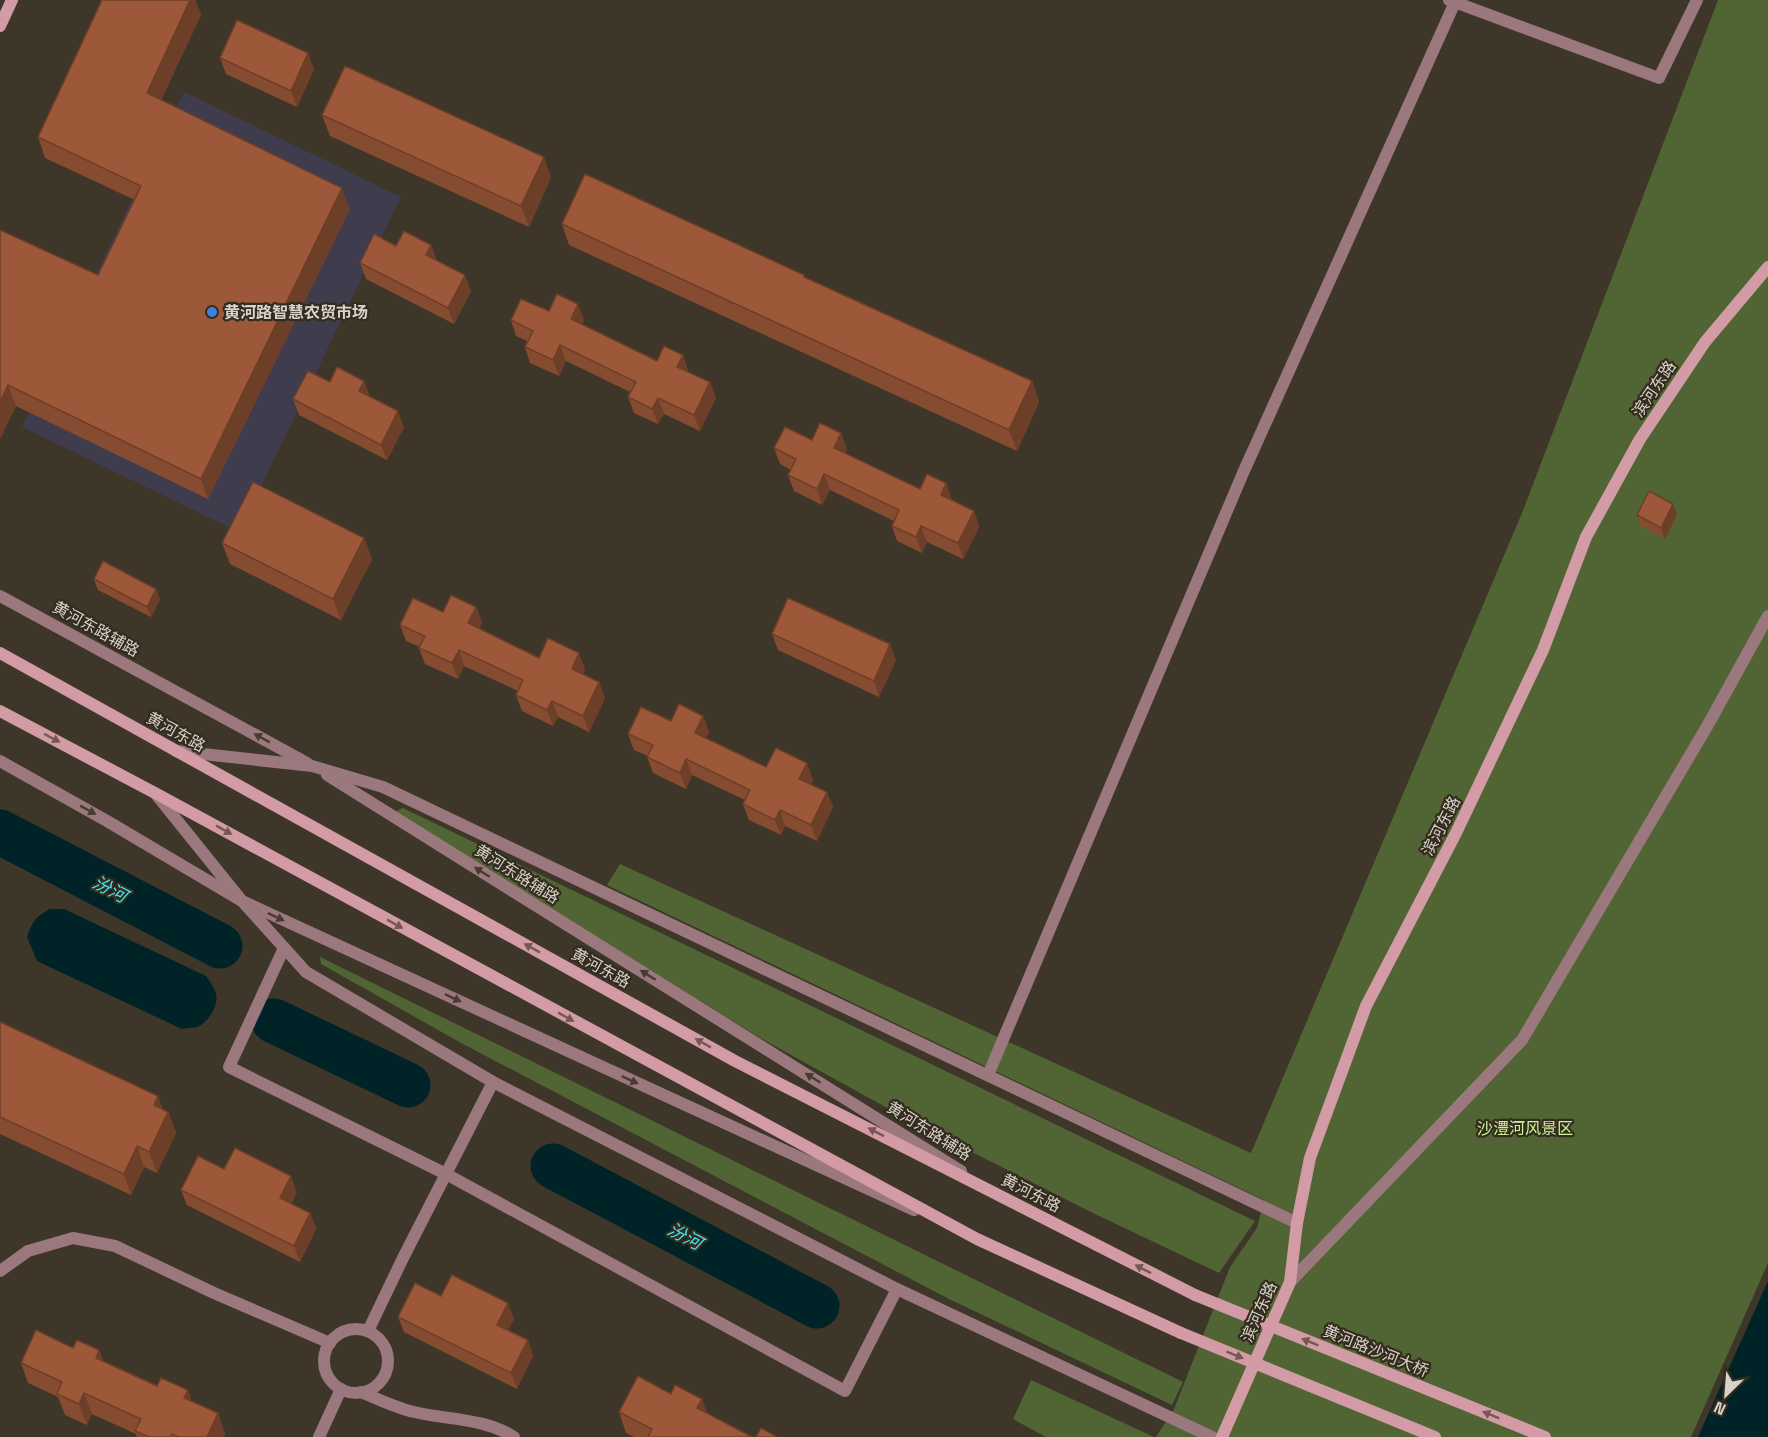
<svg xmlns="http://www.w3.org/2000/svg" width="1768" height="1437" viewBox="0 0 1768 1437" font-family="'Space Grotesk','Noto Sans SC',sans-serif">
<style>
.commercial{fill:#3f3c4e}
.green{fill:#506533}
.water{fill:#002327}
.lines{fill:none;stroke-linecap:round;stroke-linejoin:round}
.river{stroke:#002327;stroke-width:45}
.street{stroke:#9b777e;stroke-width:12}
.secondary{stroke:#d29ba5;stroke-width:12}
.secondary-bridge{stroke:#d29ba5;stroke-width:12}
.wall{fill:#864c31}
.shaded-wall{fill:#6d3e28}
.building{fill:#9c5839;stroke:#6d3e28;stroke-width:1.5}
.oneway{fill:#735854}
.oneway2{fill:#493b31}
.shop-dot{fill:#3f7fe0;stroke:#342c1e;stroke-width:2}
.labels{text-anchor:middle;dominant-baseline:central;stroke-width:4.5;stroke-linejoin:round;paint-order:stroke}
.poi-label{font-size:16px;font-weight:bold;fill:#d7d2ca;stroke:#342c1e;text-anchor:start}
.street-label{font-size:16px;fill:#d7d2ca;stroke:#342c1e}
.park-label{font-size:16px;fill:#c9f394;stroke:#342c1e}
.water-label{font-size:18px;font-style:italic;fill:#43e5f3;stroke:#342c1e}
</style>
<rect width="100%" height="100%" fill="#3e3628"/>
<!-- commercial -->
<polygon class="commercial" points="184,92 401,197 239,532 22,427"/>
<!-- green -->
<g class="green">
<polygon points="1718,0 1768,0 1768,1263 1691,1437 1156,1437 1174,1409 1230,1267 1257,1228 1264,1200 607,885 620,864 1251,1153 1522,513"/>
<polygon points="403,808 1255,1221 1219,1273 1095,1214 920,1126 762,1039 394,812"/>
<polygon points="320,957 1183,1382 1172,1405 949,1299 463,1044 321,964"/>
<polygon points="1031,1380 1154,1437 1046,1437 1013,1419"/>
</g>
<!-- water -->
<g class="water">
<path d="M50,909H64L206,976C210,982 214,987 216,994C219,1005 208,1023 197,1027C193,1028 187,1028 182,1029L37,961L27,937C33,921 35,917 50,909Z"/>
<polygon points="1768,1281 1768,1437 1698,1437"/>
</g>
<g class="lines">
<!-- river -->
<g class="river">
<polyline points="0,832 220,946"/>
<polyline points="274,1021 408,1085"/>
<polyline points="553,1166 817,1306"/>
</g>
<!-- street -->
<g class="street">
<polyline points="1449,0 1659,78 1697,0"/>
<polyline points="0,596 307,763"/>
<polyline points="176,751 312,766 383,787 1297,1223"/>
<polyline points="0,761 107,821 242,901 914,1210"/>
<polyline points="327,775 961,1171"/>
<polyline points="155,793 242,901 306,972 493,1082 897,1289 1212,1437"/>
<polyline points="284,948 229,1067 446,1174 845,1391 897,1289"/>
<polyline points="988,1075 1243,473 1456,0"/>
<polyline points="0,1271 28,1251 73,1238 115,1246 214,1293 330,1343"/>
<polyline points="1290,1282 1522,1040 1709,723 1768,616"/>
<circle cx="356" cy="1361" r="32"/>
<polyline points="368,1331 403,1258 493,1082"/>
<path d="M361,1392C378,1399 396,1408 414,1412C448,1420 484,1418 514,1437"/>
<polyline points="319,1437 341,1389"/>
</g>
<!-- secondary -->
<g class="secondary">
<polyline points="0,26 12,0"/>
<polyline points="0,653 735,1061 1195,1295"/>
<polyline points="0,711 155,793 977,1239 1181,1333"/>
<polyline points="1222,1437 1290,1282 1297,1223 1310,1158 1366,1006 1456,833 1543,650 1586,537 1640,439 1705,342 1768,267"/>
</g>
<!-- secondary-bridge -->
<g class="secondary-bridge">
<polyline points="1195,1295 1545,1437"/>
<polyline points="1181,1333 1435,1437"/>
</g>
</g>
<!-- wall -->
<g class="wall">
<polygon points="102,0 195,0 201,15 161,100 350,209 208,499 16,406 0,439 0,230 98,275 135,200 45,158 38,137"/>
<polygon points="220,58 314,69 297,107 226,74"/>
<polygon points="322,115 551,177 529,227 330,136"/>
<polygon points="562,224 805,277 1032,381 1039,402 1017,451 569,245"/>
<polygon points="396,246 436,260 471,291 454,324 366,279 360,263"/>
<polygon points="549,311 584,320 581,325 657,361 683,355 688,371 688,372 710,382 716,398 700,431 664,414 658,424 634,413 628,397 630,392 566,361 559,376 530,363 525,347 527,341 516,336 511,320"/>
<polygon points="330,382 370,397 404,427 387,460 299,415 293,399"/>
<polygon points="841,433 847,449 845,453 920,489 946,483 951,500 974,511 979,527 963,559 927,542 922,553 897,541 892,526 894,521 830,490 822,505 794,491 788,475 791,470 780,464 774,448 812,440"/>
<polygon points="1673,504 1677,515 1665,539 1641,526 1637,515"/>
<polygon points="364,538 372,559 341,620 230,564 222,543"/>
<polygon points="94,579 160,599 151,617 98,590"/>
<polygon points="476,607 482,622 479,629 539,658 585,669 583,674 599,682 605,698 589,732 558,717 553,726 522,711 516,695 518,691 464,666 458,679 425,664 419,648 420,647 406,641 400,625 443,612"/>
<polygon points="772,634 896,660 879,697 778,650"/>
<polygon points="703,716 709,732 706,738 766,767 813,779 811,784 827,792 833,807 817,841 785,826 781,835 749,820 743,804 745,800 692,775 686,789 653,773 647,757 648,756 634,750 628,734 671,721"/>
<polygon points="0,1022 168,1112 176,1133 157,1173 144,1167 131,1195 0,1134"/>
<polygon points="224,1169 297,1192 291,1204 310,1213 316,1229 300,1262 187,1205 181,1190"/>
<polygon points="441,1296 514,1319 508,1330 528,1340 533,1356 517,1389 404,1332 398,1317"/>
<polygon points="73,1348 99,1350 103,1361 218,1413 225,1434 224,1437 137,1437 136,1434 92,1414 87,1425 65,1415 58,1397 28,1383 21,1363"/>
<polygon points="671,1394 702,1399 707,1413 752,1437 634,1437 626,1433 619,1412"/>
</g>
<!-- shaded-wall -->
<g class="shaded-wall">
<polygon points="190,0 195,0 201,15 154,114 147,93"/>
<polygon points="308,53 314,69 297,107 291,91"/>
<polygon points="544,157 551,177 529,227 521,206"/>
<polygon points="342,188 350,209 208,499 201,479"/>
<polygon points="431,245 437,260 426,255"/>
<polygon points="465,275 471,291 454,324 448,308"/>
<polygon points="578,304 584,320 576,335 571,319"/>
<polygon points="560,345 566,361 559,376 553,360"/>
<polygon points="683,355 688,371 683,383 677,367"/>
<polygon points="364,381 370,397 359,391"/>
<polygon points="1032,381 1039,402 1017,451 1009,430"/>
<polygon points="710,382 716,398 700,431 694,415"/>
<polygon points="8,385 16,406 0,439 0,402"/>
<polygon points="658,398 664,414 658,424 652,409"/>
<polygon points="398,411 404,427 387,460 381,445"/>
<polygon points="841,433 847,449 840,463 834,448"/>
<polygon points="824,474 830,490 822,505 817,489"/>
<polygon points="946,483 952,499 946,511 941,495"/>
<polygon points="1673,504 1677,515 1665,539 1661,528"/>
<polygon points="974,511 979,527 963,559 958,543"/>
<polygon points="921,526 927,542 922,553 916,537"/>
<polygon points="364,538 372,559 341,620 333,599"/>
<polygon points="156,589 160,599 151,617 147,607"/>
<polygon points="476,607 482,622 474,639 468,623"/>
<polygon points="890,644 896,660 879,697 874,681"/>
<polygon points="459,650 464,666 458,679 452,663"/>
<polygon points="579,653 585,669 578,685 572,669"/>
<polygon points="599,682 605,698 589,732 583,716"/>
<polygon points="552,701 558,717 553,726 547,710"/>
<polygon points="703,716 709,732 701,749 695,733"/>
<polygon points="686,759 692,775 686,789 680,773"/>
<polygon points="807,763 813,779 805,794 799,779"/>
<polygon points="827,792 833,807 817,841 811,825"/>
<polygon points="780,810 785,826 781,835 775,820"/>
<polygon points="158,1096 166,1117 168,1112 176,1133 157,1173 149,1152 154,1105"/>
<polygon points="137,1146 144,1167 131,1195 124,1174"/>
<polygon points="291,1176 297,1192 286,1214 280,1198"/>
<polygon points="310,1213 316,1229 300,1262 294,1246"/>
<polygon points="508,1303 514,1319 503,1341 497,1325"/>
<polygon points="528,1340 533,1356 517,1389 511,1373"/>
<polygon points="99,1350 107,1371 96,1358"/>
<polygon points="188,1390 195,1411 184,1398"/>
<polygon points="84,1393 92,1414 87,1425 79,1404"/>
<polygon points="702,1399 710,1420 697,1408"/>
<polygon points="218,1413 225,1434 224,1437 207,1437"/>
</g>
<!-- building -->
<g class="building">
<polygon points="102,0 190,0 147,93 342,188 201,479 8,385 0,402 0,230 98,275 141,186 38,137"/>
<polygon points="237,20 308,53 291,91 220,58"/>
<polygon points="345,66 544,157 521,206 322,115"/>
<polygon points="585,174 804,275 804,277 1032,381 1009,430 562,224"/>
<polygon points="404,231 431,245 426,255 465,275 448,308 360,263 374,234 396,246"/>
<polygon points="557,294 578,304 571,319 657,361 664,346 683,355 677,367 710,382 694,415 658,398 652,409 628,397 636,382 560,345 553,360 525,347 533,331 511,320 521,299 549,311"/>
<polygon points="337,367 364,381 359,391 398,411 381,445 293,399 308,371 330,382"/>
<polygon points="820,423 841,433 834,448 920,489 927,474 946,483 941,495 974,511 958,543 921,526 916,537 892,526 899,510 824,474 817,489 788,475 796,459 774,448 785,427 812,440"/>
<polygon points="253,482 364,538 333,599 222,543"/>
<polygon points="1649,491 1673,504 1661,528 1637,515"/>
<polygon points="103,561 156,589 147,607 94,579"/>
<polygon points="451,595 476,607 468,623 539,658 548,638 579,653 572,669 599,682 583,716 552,701 547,710 516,695 523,680 459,650 452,663 419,648 425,636 400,625 413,598 443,612"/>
<polygon points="788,598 890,644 874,681 772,634"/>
<polygon points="679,704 703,716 695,733 766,767 776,748 807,763 799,779 827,792 811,825 780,810 775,820 743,804 750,790 686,759 680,773 647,757 653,745 628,734 641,707 671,721"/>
<polygon points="0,1022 158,1096 154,1105 168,1112 149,1152 137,1146 124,1174 0,1117"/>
<polygon points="235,1148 291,1176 280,1198 310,1213 294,1246 181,1190 198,1156 224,1169"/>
<polygon points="452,1275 508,1303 497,1325 528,1340 511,1373 398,1317 415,1283 441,1296"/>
<polygon points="36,1330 73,1348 77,1340 99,1350 96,1358 157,1386 161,1378 188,1390 184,1398 218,1413 207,1437 178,1437 172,1434 170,1437 149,1437 135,1431 141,1419 84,1393 79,1404 57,1394 62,1382 21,1363"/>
<polygon points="638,1376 671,1394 675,1385 702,1399 697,1408 752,1437 648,1437 652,1429 619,1412"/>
<polygon points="761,1428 777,1437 756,1437"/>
</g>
<!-- one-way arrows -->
<defs><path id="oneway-solid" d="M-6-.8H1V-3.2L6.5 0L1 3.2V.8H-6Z" transform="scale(1.5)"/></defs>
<g class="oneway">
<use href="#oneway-solid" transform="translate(52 738) rotate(28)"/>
<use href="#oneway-solid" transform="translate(224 830) rotate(29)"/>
<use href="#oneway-solid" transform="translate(395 924) rotate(29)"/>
<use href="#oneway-solid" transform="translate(532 948) rotate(-151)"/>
<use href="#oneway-solid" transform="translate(566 1017) rotate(29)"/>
<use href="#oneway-solid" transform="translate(703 1043) rotate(-151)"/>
<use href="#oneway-solid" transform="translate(876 1132) rotate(-153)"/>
<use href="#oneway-solid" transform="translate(1143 1269) rotate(-153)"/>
<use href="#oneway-solid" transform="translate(1310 1342) rotate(-158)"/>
<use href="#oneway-solid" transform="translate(1235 1355) rotate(22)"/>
<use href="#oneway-solid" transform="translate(1491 1415) rotate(-158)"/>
</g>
<g class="oneway2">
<use href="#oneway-solid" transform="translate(262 738) rotate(-151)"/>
<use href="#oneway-solid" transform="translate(88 810) rotate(29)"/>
<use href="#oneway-solid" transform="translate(482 872) rotate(-148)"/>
<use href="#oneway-solid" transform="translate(276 917) rotate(25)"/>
<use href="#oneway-solid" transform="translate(648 975) rotate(-148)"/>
<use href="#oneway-solid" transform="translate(453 998) rotate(25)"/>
<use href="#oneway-solid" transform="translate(813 1078) rotate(-148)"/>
<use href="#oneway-solid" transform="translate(630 1080) rotate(25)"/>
</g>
<!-- markers -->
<circle class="shop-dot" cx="212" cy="312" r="6"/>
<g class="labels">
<!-- poi labels -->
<g class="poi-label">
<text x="224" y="312">黄河路智慧农贸市场</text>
</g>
<!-- street labels -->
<g class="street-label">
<text transform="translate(1654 389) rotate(-56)">滨河东路</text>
<text transform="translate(96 629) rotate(29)">黄河东路辅路</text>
<text transform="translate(176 732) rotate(29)">黄河东路</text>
<text transform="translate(1441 826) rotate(-63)">滨河东路</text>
<text transform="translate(517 874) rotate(32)">黄河东路辅路</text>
<text transform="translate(601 968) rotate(29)">黄河东路</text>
<text transform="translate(929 1131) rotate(32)">黄河东路辅路</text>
<text transform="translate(1031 1193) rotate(27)">黄河东路</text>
<text transform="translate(1259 1312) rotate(-66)">滨河东路</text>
<text transform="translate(1376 1351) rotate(22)">黄河路沙河大桥</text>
</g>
<!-- park labels -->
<g class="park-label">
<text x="1525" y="1128">沙澧河风景区</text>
</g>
<!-- water labels -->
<g class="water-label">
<text transform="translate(110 889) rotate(27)">汾河</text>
<text transform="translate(685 1236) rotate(28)">汾河</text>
</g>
</g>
<!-- north arrow -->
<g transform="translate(1726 1395) rotate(205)" stroke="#342c1e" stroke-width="4.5" paint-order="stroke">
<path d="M0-4.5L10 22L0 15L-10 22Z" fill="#d7d2ca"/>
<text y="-9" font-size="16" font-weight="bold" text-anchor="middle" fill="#d7d2ca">N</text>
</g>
</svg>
